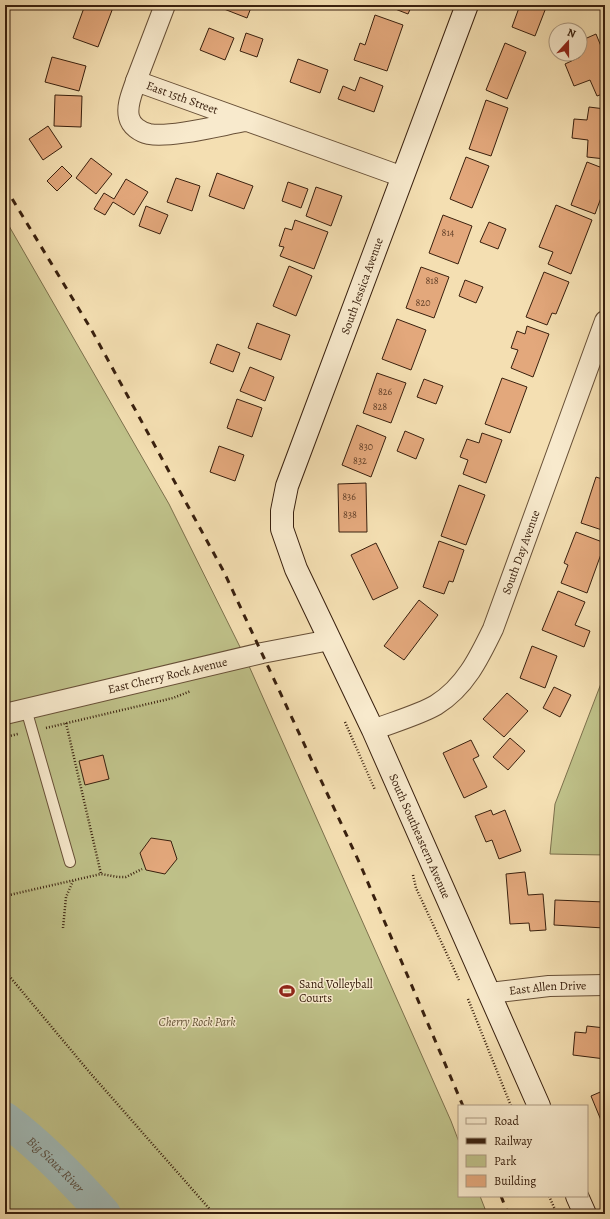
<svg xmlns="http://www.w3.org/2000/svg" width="610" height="1219" viewBox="0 0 610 1219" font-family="Alegreya,serif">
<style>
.green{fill:#bfc189;stroke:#7c704c}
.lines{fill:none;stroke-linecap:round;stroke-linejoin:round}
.river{stroke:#a1bab7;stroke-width:34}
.building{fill:#e3a87c;stroke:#39200e}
.lane-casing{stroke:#685037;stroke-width:12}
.street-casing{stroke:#685037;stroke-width:22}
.secondary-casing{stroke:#39200e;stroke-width:24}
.path{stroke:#39200e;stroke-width:2.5;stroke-dasharray:1 2;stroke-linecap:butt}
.lane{stroke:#f8eacd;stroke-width:10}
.street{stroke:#f8eacd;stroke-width:20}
.secondary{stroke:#f8eacd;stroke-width:22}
.rail{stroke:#39200e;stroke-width:3;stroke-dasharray:7 7;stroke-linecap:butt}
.labels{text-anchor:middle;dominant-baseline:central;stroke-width:3;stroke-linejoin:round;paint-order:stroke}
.number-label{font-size:10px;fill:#64422a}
.street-label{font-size:12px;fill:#39200e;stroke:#f8eacd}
.poi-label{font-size:12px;fill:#39200e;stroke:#f8eacd;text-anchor:start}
.park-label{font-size:12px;font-style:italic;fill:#615033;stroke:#f8eacd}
.water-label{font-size:13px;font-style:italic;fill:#584e41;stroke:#f8eacd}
</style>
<rect width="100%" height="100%" fill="#f4dfb2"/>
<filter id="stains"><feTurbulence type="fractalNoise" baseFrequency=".005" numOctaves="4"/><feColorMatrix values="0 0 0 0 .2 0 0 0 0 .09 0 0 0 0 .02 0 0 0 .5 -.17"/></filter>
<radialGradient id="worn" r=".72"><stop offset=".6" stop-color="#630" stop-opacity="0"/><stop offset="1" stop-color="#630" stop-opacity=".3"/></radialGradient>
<!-- green -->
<g class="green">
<polygon points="5,219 169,504 245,657 451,1121 459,1142 459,1196 480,1196 487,1214 5,1214"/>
<polygon points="605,673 605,855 550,854 555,804"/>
</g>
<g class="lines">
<!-- river -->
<path class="river" id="s1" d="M5,1119C41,1146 74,1180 104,1214"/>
</g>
<!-- building -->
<g class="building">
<polygon points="85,5 114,5 98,47 73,38"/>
<polygon points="226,5 252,5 247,18 224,9"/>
<polygon points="391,5 412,5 408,14 390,7"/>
<polygon points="520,5 547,5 535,36 512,27"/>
<polygon points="375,15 403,25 387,71 354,60 360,43 365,45"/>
<polygon points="209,28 234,38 225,60 200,50"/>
<polygon points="246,33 263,39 257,57 240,51"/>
<polygon points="596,34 605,56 605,93 597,96 590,80 574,86 565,64 580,57 580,41"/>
<polygon points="505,43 526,52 507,99 486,90"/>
<polygon points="52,57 86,66 79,91 45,82"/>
<polygon points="298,59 328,70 320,93 290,82"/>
<polygon points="360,77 383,86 374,112 338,99 343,86 355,91"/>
<polygon points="55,95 82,96 81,127 54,126"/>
<polygon points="486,100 508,108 491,156 469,149"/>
<polygon points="589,107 605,109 605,159 587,157 588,140 572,138 574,119 587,120"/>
<polygon points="48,126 62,147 43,160 29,139"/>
<polygon points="466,157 489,166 472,208 450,199"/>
<polygon points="91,158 112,174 96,194 76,178"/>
<polygon points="587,162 605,169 605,187 595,214 571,205"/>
<polygon points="62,166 72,176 57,191 47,181"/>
<polygon points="217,173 253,186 244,209 209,196"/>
<polygon points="176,178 200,186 192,211 167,202"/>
<polygon points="126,179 148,192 134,215 113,202 105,215 94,209 104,193 114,199"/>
<polygon points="288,182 308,189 301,208 282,201"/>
<polygon points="316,187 342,196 331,226 306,216"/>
<polygon points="556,205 592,220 571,274 548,264 553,252 539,247"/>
<polygon points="146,206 168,215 160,234 139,226"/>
<polygon points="443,215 472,226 458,264 429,253"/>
<polygon points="295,220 328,232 314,269 280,256 284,247 279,246 285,228 292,230"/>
<polygon points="489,222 506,229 498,249 480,242"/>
<polygon points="289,266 312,276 296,316 273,306"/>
<polygon points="421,267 449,277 434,318 406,308"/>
<polygon points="544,272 569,282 556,314 552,313 547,325 526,317"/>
<polygon points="465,280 483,287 476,303 459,296"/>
<polygon points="397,319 426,330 411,370 382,359"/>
<polygon points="257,323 290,335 281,360 248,348"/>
<polygon points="527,326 549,334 533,377 511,368 518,350 511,348 517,331 525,334"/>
<polygon points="217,344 240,353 233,372 210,363"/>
<polygon points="250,367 274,377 265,401 240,391"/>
<polygon points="377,373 406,383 391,423 363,413"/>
<polygon points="502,378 527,387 510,433 485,424"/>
<polygon points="424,379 443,386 436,404 417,397"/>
<polygon points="237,399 262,408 252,437 227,428"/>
<polygon points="357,425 386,437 371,477 342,465"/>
<polygon points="405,431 424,439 416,459 397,451"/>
<polygon points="482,433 502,440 486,483 463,474 468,460 460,457 467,439 479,443"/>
<polygon points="219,446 244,455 235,481 210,472"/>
<polygon points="596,477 605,480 605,531 581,523"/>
<polygon points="366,483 367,532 339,532 338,484"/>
<polygon points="459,485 485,495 466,545 441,536"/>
<polygon points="576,532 605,543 587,593 561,583 568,565 564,563"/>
<polygon points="439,541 464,550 453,582 449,581 444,594 423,587"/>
<polygon points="376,543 398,588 373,600 351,555"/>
<polygon points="558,591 585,602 575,625 590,631 584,647 542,630"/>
<polygon points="419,600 438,615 404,660 384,646"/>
<polygon points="532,646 557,656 545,688 520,678"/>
<polygon points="554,687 571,695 560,717 543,708"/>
<polygon points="507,693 528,711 504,737 483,719"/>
<polygon points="510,738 525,751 508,770 493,757"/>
<polygon points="471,740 479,756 473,759 487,787 464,798 443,753"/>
<polygon points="103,755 109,779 85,785 79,761"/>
<polygon points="491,810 493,815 505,810 521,851 499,859 492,840 486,842 475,816"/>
<polygon points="151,838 171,841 177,859 165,874 146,870 140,853"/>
<polygon points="525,872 528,895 543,894 546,930 530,931 529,923 510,924 506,874"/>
<polygon points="555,900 605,902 604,928 554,925"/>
<polygon points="587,1026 605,1028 605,1059 573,1055 575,1032 586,1033"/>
<polygon points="605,1090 605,1130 591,1096"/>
</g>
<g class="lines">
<defs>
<polyline id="lane" points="26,709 70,862"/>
<g id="street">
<polyline points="136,81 165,5"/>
<path id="s2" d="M246,121C222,125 171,138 149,134C140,132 131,126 129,117C126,105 133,91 136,81L403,177"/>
<path id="s3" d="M5,714L262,653L330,640"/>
<path id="s4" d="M373,730C391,723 421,714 436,705C465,687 479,658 493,629L605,321"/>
<path id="s5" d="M490,993L549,986L605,985"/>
</g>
<g id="secondary">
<path id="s6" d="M467,5L287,486L282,511V529L296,569L373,730L539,1106"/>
<polyline points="577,1196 585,1214"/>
</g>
</defs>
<!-- lane casing -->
<use href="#lane" class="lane-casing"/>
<!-- street casing -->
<use href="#street" class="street-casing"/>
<!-- secondary casing -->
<use href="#secondary" class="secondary-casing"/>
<!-- path -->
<g class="path">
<polyline points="345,722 375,790"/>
<polyline points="66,723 101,874"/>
<polyline points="46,728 173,698 191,691"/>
<polyline points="5,737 18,734"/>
<polyline points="413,875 416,888 459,980"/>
<polyline points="5,896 101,874 118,877 126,877 142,869"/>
<polyline points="63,928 66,897 73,881"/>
<polyline points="5,971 91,1074 214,1214"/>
<polyline points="468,999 511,1106"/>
<polyline points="549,1196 557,1214"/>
</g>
<!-- lane -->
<use href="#lane" class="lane"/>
<!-- street -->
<use href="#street" class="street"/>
<!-- secondary -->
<use href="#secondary" class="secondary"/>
<!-- rail -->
<g class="rail">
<polyline points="5,187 91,329 224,572 360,864 463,1106"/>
<polyline points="501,1196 508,1214"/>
</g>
</g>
<!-- icons -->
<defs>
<symbol id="stadium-bare" viewBox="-9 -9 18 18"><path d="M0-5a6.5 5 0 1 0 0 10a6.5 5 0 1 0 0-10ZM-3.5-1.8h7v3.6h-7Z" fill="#8f2418" stroke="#f8eacd" stroke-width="2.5" paint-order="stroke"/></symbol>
</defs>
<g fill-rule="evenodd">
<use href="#stadium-bare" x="276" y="980" width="22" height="22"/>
</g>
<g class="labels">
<!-- number labels -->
<g class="number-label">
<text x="448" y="232">814</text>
<text x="432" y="280">818</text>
<text x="423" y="302">820</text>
<text x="385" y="391">826</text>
<text x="380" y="406">828</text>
<text x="366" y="446">830</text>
<text x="360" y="460">832</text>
<text x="349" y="496">836</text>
<text x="350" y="514">838</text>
</g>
<!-- street labels -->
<g class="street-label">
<text stroke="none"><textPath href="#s2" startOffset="212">East 15th Street</textPath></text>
<text transform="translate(362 286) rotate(-70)">South Jessica Avenue</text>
<text stroke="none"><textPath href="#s4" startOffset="246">South Day Avenue</textPath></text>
<text stroke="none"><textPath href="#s3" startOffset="167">East Cherry Rock Avenue</textPath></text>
<text stroke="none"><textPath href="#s6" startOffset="894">South Southeastern Avenue</textPath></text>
<text stroke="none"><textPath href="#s5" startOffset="58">East Allen Drive</textPath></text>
</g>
<!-- poi labels -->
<g class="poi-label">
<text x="299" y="984">Sand Volleyball<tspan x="299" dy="14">Courts</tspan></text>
</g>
<!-- park labels -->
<g class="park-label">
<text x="197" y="1022">Cherry Rock Park</text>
</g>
<!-- water labels -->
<g class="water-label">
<text stroke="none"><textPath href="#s1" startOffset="68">Big Sioux River</textPath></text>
</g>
</g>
<!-- margin -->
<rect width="610" height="1219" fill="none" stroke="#f4dfb2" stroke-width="20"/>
<rect x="6" y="6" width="598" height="1207" fill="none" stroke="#39200e" stroke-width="2"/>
<rect x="10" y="10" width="590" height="1199" fill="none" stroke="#39200e"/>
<!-- legend -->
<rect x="458" y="1105" width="130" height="92" fill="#f8eacd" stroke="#ac9981"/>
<rect x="466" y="1118" width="20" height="6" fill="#f8eacd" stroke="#ac9981"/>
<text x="494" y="1125" font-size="12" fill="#39200e">Road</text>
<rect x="466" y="1138" width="20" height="6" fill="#39200e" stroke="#ac9981"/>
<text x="494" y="1145" font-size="12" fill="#39200e">Railway</text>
<rect x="466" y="1155" width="20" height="12" fill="#bfc189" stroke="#ac9981"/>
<text x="494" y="1165" font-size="12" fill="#39200e">Park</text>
<rect x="466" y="1175" width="20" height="12" fill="#e3a87c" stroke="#ac9981"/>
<text x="494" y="1185" font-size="12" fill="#39200e">Building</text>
<!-- north arrow -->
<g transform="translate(568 42) rotate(21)"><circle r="19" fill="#f8eacd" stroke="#ac9981"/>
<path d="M0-3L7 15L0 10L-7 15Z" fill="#8f2418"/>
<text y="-6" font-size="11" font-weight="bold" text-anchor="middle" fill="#39200e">N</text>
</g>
<rect width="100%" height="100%" filter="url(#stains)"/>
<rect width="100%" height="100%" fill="url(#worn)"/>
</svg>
